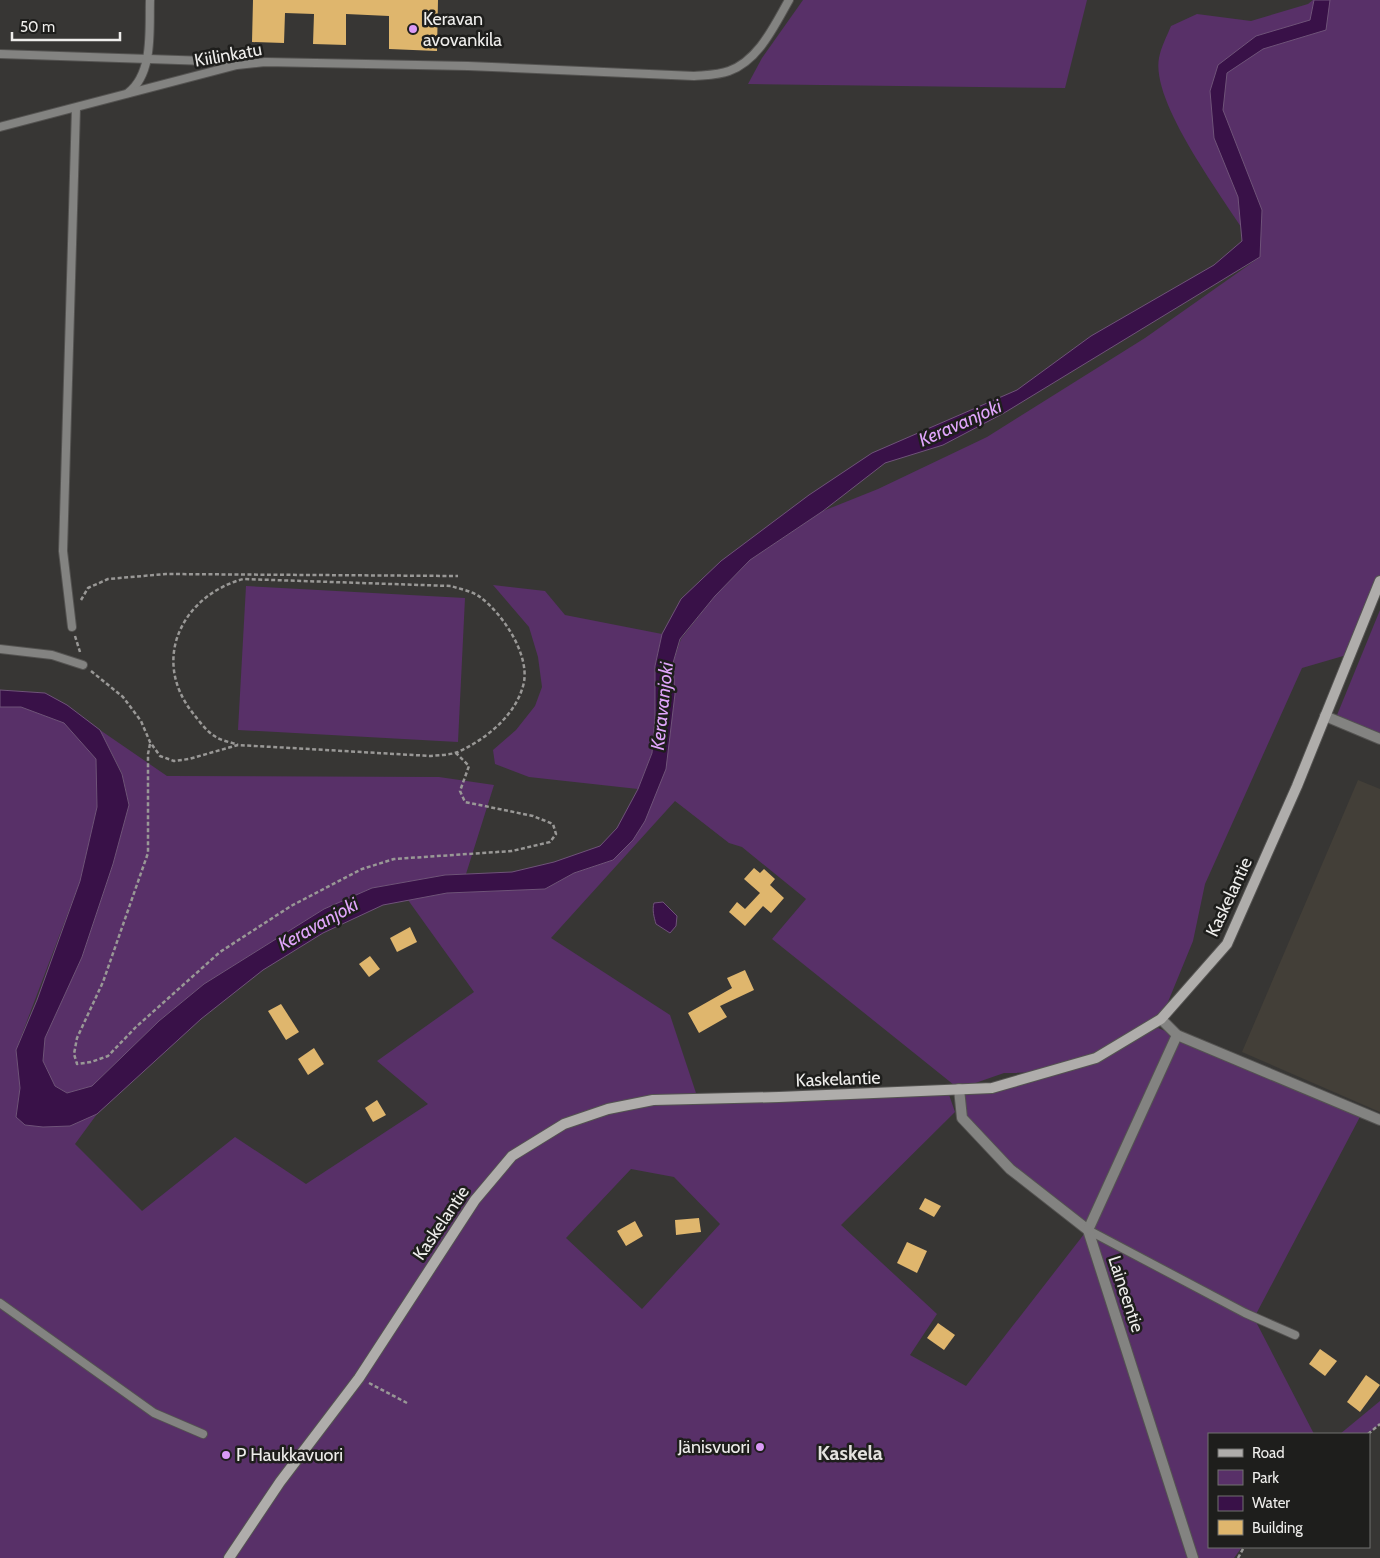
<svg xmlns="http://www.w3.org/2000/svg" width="1380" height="1558" viewBox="0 0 1380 1558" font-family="Cabin,sans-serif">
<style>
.built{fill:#433f38}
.green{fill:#583068;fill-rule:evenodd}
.water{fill:#391148;stroke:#6f5379}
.building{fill:#dfb66d}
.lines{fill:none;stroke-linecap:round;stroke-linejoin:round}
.lane-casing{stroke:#545351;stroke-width:10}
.street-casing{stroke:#545351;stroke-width:12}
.secondary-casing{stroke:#545351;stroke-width:12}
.path{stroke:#999896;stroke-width:2.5;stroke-dasharray:4 2.5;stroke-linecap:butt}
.lane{stroke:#838381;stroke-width:8}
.street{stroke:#838381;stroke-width:10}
.secondary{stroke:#afadab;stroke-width:10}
.poi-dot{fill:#da9af6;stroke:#1e1e1c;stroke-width:2}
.labels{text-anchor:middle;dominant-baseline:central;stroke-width:5;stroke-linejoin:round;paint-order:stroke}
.poi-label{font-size:18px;fill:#eeedeb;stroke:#1e1e1c;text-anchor:start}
.street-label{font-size:18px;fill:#eeedeb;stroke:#1e1e1c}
.water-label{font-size:19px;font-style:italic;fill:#e0a5fb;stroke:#1e1e1c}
.quarter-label{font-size:20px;font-weight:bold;fill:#e4e2df;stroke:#1e1e1c}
</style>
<rect width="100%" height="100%" fill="#373634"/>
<!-- built -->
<polygon class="built" points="1358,780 1380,789 1380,1112 1242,1052"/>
<!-- green -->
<g class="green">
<polygon points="803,0 1087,0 1065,88 748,84 762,58"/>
<path d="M1313,0H1380V581L1350,654L1302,668L1205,884L1193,941L1161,1019L1103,1054L1158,1028L1362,1113L1254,1318L1314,1434H1209V1547H1242L1234,1558H0V707H21L64,723L96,759L97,807L80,881L16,1050L20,1087L16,1117L70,1126L97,1114L75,1144L142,1211L235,1137L306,1184L428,1104L377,1061L474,992L408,900L447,893L545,889L574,873L613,860L675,694L673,663L681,639L715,596L750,560L823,511L878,489L987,437L1145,338L1260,257C1235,212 1150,107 1159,58C1161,47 1167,36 1171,26L1197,14L1251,21L1308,4ZM675,801L729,843L742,847L806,899L772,939L959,1089L962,1118L1010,1169L1088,1229L966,1386L910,1355L937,1314L841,1225L955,1112L947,1089L698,1099L670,1015L551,938ZM1044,1072L992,1088H961L1004,1073ZM631,1169L674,1177L720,1224L642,1309L566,1238Z"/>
<polygon points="493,585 545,591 565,615 662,634 655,666 655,719 652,753 638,789 529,777 495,764 493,750 516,730 535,706 542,687 538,657 529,627"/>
<polygon points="246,586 465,598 458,742 238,730"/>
<polygon points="1380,610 1380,739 1335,720"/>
<polygon points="100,730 167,776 439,777 494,785 466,874 445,875 372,888 324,909 204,984 159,1021 92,1086 67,1093 55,1086 43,1061 45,1038 82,957 113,864 129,805 122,773"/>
<polygon points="1380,1401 1380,1424 1368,1434 1340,1434"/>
</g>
<!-- water -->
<g class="water">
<polygon points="1314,0 1330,0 1326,30 1263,49 1227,73 1223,110 1262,210 1260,257 1004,413 943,445 885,463 823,511 750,560 715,596 680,639 673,663 675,694 666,769 645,821 633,840 613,860 574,873 545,889 447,893 383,905 323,933 263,970 201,1019 97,1114 70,1126 43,1127 25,1125 16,1117 20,1088 16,1050 37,1000 80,881 97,807 96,759 64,723 21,707 0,707 0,690 45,693 67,705 100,730 122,774 129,805 113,864 82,957 45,1038 43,1061 55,1086 67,1093 92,1086 159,1021 204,984 324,909 372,888 445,875 512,872 554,862 600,846 617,828 638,789 652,753 655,719 655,666 662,634 681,599 721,561 809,495 872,453 1017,390 1091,336 1214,265 1242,241 1238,197 1214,138 1210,91 1218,65 1256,36 1310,20"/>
<path d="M663,902L677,916L676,926L670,933L656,924C654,917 652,910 654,903Z"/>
</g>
<!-- building -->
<g class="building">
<polygon points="253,0 438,0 437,51 389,49 389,16 346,14 346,45 313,44 314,14 285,13 284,43 252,42"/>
<polygon points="754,868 760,873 764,869 775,879 770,885 784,898 771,913 763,906 745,926 729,912 737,902 745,909 760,893 744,879"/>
<polygon points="410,927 417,942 397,952 390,938"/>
<polygon points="370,956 380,969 369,977 359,964"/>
<polygon points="745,970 754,990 720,1006 727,1017 699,1033 688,1013 732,988 727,978"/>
<polygon points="281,1004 299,1032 286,1040 268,1011"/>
<polygon points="314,1048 324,1064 308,1075 298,1059"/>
<polygon points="377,1100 386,1115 373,1122 365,1108"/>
<polygon points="925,1198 941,1206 934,1217 919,1209"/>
<polygon points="699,1218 701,1232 676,1235 675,1220"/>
<polygon points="635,1221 643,1236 626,1246 617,1231"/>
<polygon points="907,1242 927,1251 917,1273 897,1263"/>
<polygon points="938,1323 955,1335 944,1350 927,1338"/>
<polygon points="1320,1349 1337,1361 1325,1376 1309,1364"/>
<polygon points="1366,1375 1380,1385 1360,1412 1347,1402"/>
</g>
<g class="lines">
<defs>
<g id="lane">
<polyline points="0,54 238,62"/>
<path d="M128,93C154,73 149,29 150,0"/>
<path d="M0,127L237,65L265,62L468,66L694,76C705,75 719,75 729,71C759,60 774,26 789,0"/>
<polyline points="72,627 63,551 76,108"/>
<polyline points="0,649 52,655 83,665"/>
<polyline points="1088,1230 1245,1313 1295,1335"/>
<polyline points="0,1303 154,1413 203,1434"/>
</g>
<g id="street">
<polyline points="1325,716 1380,739"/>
<polyline points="1161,1019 1177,1035 1380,1120"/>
<polyline points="959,1089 962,1118 1010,1169 1088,1230 1193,1558"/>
<polyline points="1088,1230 1177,1035"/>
</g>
<polyline id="secondary" points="229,1558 280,1482 359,1378 475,1200 512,1156 564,1124 608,1109 653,1100 779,1097 992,1088 1096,1058 1161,1019 1227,944 1297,786 1380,581"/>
</defs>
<!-- lane casing -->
<use href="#lane" class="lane-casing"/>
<!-- street casing -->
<use href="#street" class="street-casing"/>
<!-- secondary casing -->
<use href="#secondary" class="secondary-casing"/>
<!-- path -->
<g class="path">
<polyline points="81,600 88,588 108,579 166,574 458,576"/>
<polyline points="75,636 80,652"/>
<path d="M91,671L123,697L141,721L150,742L160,756L174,761L189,759L238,745L431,756C440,755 450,755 458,752C486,739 517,715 524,682C529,653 502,613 480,597C472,591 460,589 451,586L243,579C182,596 151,659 192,712C199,721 207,732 216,737C222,741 231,742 238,745"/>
<polyline points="150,744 148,754 148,853 103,982 77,1038 74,1054 77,1064 91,1062 108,1056 136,1027 220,952 291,906 362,869 394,859 512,851 550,842 556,834 553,824 533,816 465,802 460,791 469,766 456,753"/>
<polyline points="369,1383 407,1403"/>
<polyline points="1368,1434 1380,1424"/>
<polyline points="1238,1558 1244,1547"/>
</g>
<!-- lane -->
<use href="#lane" class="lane"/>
<!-- street -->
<use href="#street" class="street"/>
<!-- secondary -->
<use href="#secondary" class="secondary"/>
</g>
<!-- markers -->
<g class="poi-dot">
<circle cx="413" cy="29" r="5"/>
<circle cx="760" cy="1447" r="5"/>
<circle cx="226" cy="1455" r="5"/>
</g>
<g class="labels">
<!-- poi labels -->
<g class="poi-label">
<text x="423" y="19">Keravan<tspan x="423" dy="21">avovankila</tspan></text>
<text x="750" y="1447" text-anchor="end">Jänisvuori</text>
<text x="236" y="1455">P Haukkavuori</text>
</g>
<!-- street labels -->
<g class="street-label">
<text transform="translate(228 55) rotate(-10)">Kiilinkatu</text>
<text transform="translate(1229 897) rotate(-65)">Kaskelantie</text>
<text transform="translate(838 1079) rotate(-2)">Kaskelantie</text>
<text transform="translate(441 1223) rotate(-56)">Kaskelantie</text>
<text transform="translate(1126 1294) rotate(72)">Laineentie</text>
</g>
<!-- water labels -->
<g class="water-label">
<text transform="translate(960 423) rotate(-24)">Keravanjoki</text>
<text transform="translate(662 706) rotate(-84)">Keravanjoki</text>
<text transform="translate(318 924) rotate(-29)">Keravanjoki</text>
</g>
<!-- quarter labels -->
<g class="quarter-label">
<text x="850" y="1453">Kaskela</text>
</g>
</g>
<!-- legend -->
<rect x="1208" y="1433" width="162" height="115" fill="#1e1e1c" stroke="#71716f"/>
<rect x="1218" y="1449" width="25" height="8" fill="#afadab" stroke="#71716f"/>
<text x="1252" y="1458" font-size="15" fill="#eeedeb">Road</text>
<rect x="1218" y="1470" width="25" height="15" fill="#583068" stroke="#71716f"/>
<text x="1252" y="1483" font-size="15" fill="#eeedeb">Park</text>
<rect x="1218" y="1496" width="25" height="15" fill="#391148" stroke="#71716f"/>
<text x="1252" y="1508" font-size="15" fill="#eeedeb">Water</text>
<rect x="1218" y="1520" width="25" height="15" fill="#dfb66d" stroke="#71716f"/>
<text x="1252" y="1533" font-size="15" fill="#eeedeb">Building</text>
<!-- scale -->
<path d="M12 32v8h108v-8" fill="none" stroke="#eeedeb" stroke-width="2.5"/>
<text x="20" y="32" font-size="15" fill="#eeedeb" stroke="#1e1e1c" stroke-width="4" paint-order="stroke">50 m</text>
</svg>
